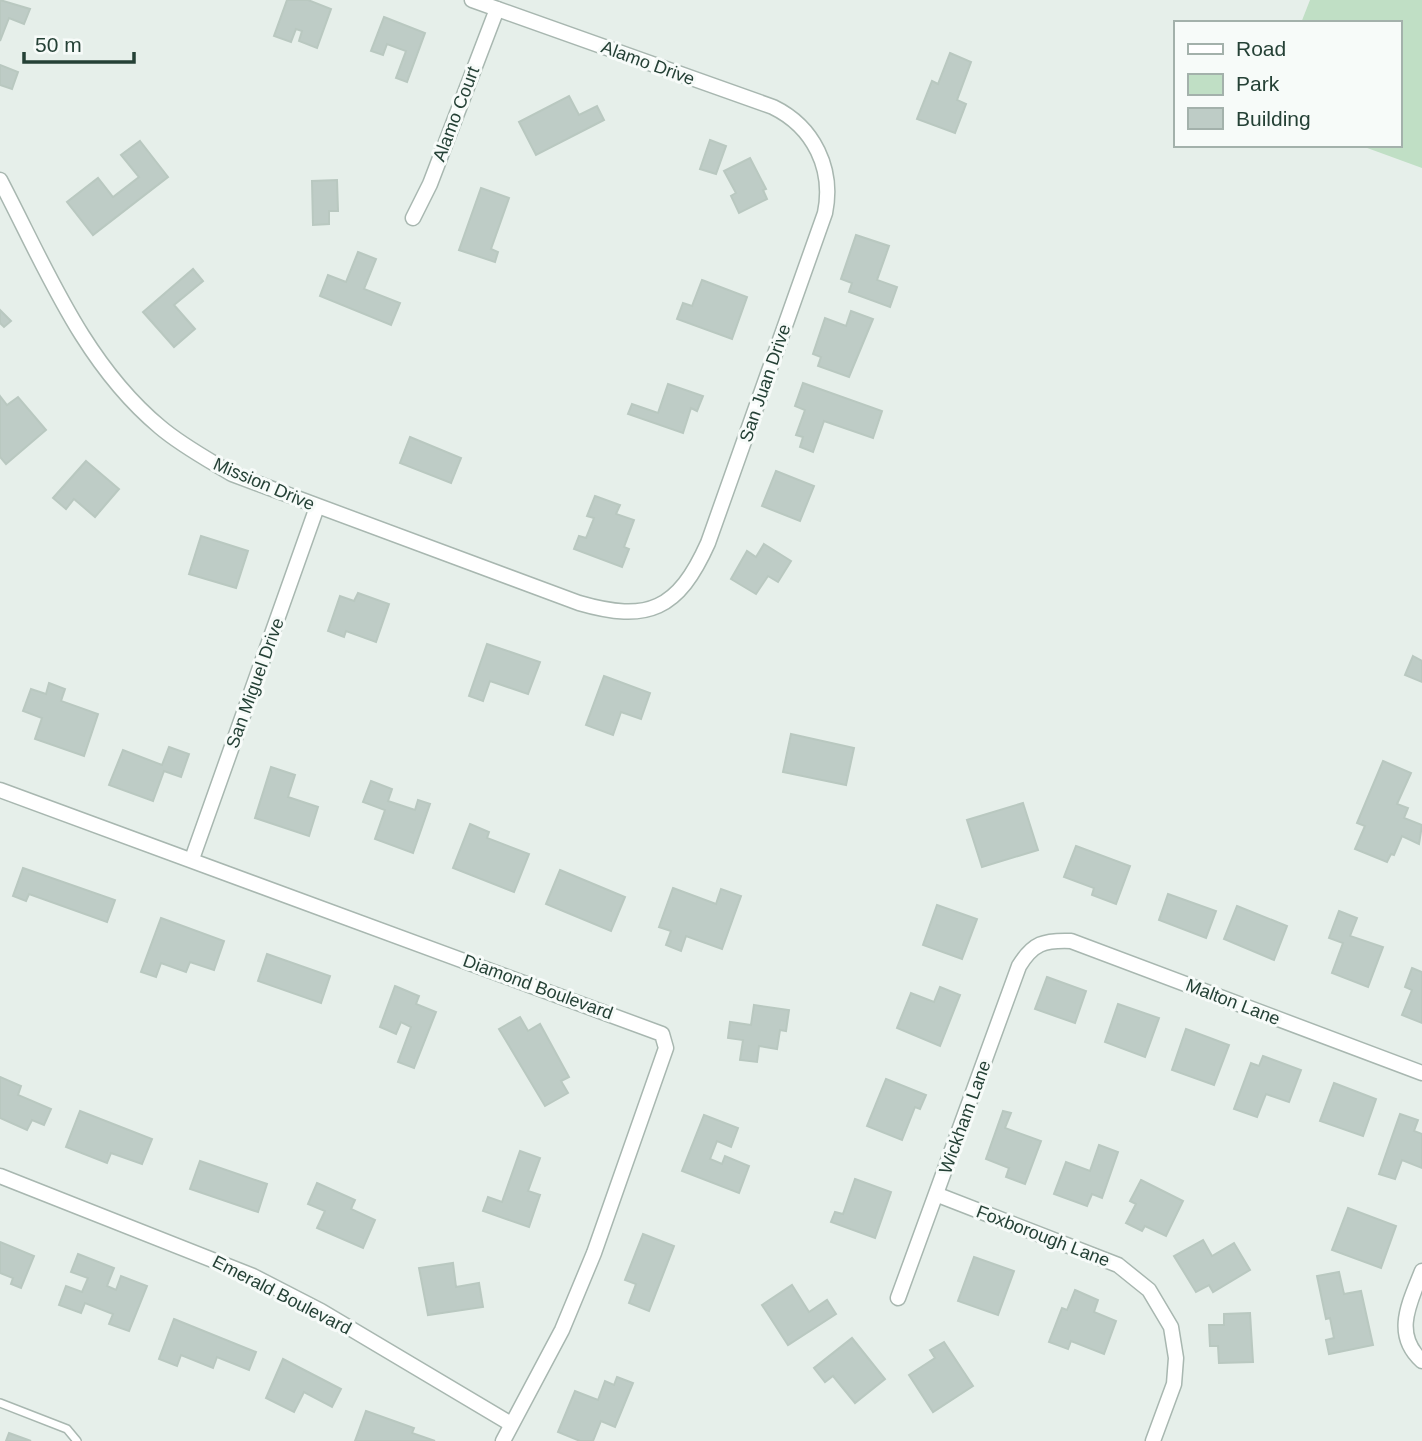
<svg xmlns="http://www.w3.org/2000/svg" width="1422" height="1441" viewBox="0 0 1422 1441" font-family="Arial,sans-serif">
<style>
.green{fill:#c0dfc5}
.building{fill:#beccc6;stroke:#b9c8c0;stroke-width:2}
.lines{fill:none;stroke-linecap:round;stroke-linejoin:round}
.service-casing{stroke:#a8b7b0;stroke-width:10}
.minor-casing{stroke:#a8b7b0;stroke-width:17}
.service{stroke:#fff;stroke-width:7}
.minor{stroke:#fff;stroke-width:14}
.labels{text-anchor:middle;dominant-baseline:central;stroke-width:6;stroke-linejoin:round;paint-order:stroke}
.street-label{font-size:18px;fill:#254136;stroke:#f7fbf9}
</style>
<rect width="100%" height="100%" fill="#e6efea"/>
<!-- green -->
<polygon class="green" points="1310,0 1422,0 1422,168 1359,145 1399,145 1399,23 1301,23"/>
<!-- building -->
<g class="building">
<polygon points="0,0 30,9 24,24 9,18 0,41"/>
<polygon points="287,0 308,0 331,9 317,48 299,41 302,31 296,29 291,42 274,36"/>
<polygon points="384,17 425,33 407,82 396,78 406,51 387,44 383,55 371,51"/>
<polygon points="950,53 971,62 957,100 966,104 955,133 917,119 932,81 938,84"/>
<polygon points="0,65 18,72 12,89 0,85"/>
<polygon points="569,96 579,115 597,106 604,120 536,155 519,122"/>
<polygon points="710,140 726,146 716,174 700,169"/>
<polygon points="140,141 168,177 93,235 67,202 98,178 113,197 139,177 121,155"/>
<polygon points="750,158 766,189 763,190 767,199 739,213 731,196 736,193 724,171"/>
<polygon points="337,180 338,211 329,211 329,224 313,225 312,181"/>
<polygon points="481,188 509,198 491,249 498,252 495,262 459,250"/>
<polygon points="856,235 889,246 877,280 897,287 890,307 849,292 852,283 841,279"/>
<polygon points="358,252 376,259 364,289 400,303 391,325 320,296 328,275 346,282"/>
<polygon points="193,269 203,281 174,305 195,329 174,347 143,312"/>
<polygon points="702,280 747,297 732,339 677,319 683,303 692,306"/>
<polygon points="0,310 11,321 4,327 0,323"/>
<polygon points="851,311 873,319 849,377 818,366 821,357 813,354 825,318 846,326"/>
<polygon points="803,383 882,411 873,438 824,421 813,452 800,447 803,437 796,435 805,410 795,406"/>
<polygon points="668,384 703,396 697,411 691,408 683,433 628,414 632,404 658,413"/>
<polygon points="0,396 7,405 18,397 46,430 6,464 0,457"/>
<polygon points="410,437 461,458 451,483 400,463"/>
<polygon points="86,461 119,489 95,517 74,499 66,509 53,498"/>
<polygon points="776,471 814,486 800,521 762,506"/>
<polygon points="595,496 620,505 616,514 634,520 624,547 629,549 622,567 574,549 579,536 586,538 594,518 587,516"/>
<polygon points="201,536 248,551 236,588 189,574"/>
<polygon points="764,544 791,561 778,582 768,576 756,594 731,579 747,551 756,557"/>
<polygon points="358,593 389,604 376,642 346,631 344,637 328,631 340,596 354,601"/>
<polygon points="487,644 540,662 528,694 490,681 483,701 469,696"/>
<polygon points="1413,656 1422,661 1422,682 1405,675"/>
<polygon points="604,676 650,693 641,719 621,712 613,735 586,725"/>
<polygon points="49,683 65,689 61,701 98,714 84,756 35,739 42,718 23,711 31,689 46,694"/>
<polygon points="791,734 854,748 846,785 783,772"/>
<polygon points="169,747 189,754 181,777 164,771 153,801 109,785 123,750 162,765"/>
<polygon points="1383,761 1411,773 1397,804 1408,808 1404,818 1422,825 1419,844 1402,836 1394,855 1391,854 1387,862 1355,849 1365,826 1357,823"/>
<polygon points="271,767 295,775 288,797 318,807 309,836 255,818"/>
<polygon points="371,781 392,789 388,801 415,810 418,800 430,804 413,853 375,839 385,810 363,802"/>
<polygon points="1023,803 1038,850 982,867 967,820"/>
<polygon points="470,824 489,832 487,838 529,854 514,892 453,868"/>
<polygon points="1076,846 1130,866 1116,904 1092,895 1094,888 1064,877"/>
<polygon points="23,868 115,900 107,922 29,894 26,901 13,896"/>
<polygon points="560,870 625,897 611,931 546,904"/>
<polygon points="673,888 716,904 721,889 741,896 722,949 686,936 681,951 666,945 671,931 659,927"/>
<polygon points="1168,894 1216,911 1206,938 1159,920"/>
<polygon points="937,905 977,919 962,959 923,945"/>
<polygon points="1237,906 1287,926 1274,960 1224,939"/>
<polygon points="1339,911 1357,918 1350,936 1383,947 1368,987 1332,973 1343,943 1329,938"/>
<polygon points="161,918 224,941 214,970 190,962 186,972 161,963 156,977 141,972"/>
<polygon points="267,954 330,976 321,1003 258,981"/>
<polygon points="1412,968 1422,972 1422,1023 1402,1015 1412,990 1405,987"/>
<polygon points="1047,977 1086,991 1075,1023 1035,1009"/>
<polygon points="395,986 419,996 416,1004 436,1012 414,1068 398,1062 411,1027 401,1022 396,1034 380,1027"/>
<polygon points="940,987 960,995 940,1046 897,1028 911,993 934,1002"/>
<polygon points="1118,1004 1159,1018 1145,1057 1105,1042"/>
<polygon points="754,1005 789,1010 786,1031 780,1030 777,1049 759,1046 757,1062 740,1060 743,1040 728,1038 730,1022 751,1025"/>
<polygon points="520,1017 528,1031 540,1024 569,1077 561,1081 568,1093 545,1106 499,1029"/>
<polygon points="1186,1029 1229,1045 1214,1085 1172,1070"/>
<polygon points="1263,1056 1301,1070 1289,1102 1266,1094 1257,1117 1234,1109 1251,1063 1259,1066"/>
<polygon points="0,1077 21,1086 18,1095 51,1109 44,1125 32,1120 27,1130 0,1118"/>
<polygon points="886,1079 926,1095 920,1109 915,1107 902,1140 867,1126"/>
<polygon points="1334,1083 1376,1099 1363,1136 1320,1121"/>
<polygon points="80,1111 152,1139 142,1164 111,1153 107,1163 66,1147"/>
<polygon points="1003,1111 1011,1113 1005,1128 1041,1141 1025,1184 1006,1177 1009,1168 986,1159"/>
<polygon points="1400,1114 1418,1120 1414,1131 1422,1134 1422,1168 1402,1160 1395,1179 1379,1174"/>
<polygon points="704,1115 738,1128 731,1147 717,1141 710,1159 722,1164 725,1156 749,1166 739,1193 682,1171"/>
<polygon points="1099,1145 1118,1152 1102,1198 1092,1194 1087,1206 1054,1194 1066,1162 1090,1171"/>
<polygon points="520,1151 540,1158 528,1191 540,1195 529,1227 483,1211 488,1197 502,1202"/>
<polygon points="200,1161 267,1184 258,1212 190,1189"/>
<polygon points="855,1179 891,1192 875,1238 831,1222 835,1212 843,1214"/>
<polygon points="1141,1180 1183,1201 1166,1236 1145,1226 1142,1231 1126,1223 1136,1204 1130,1201"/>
<polygon points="317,1183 355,1200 351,1209 375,1220 363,1248 317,1228 325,1211 308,1204"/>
<polygon points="1348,1208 1396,1226 1381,1268 1332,1250"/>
<polygon points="643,1234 674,1246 649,1311 629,1303 636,1284 625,1280"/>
<polygon points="1203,1240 1212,1256 1234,1243 1250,1270 1213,1292 1209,1285 1196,1292 1174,1256"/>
<polygon points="0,1242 34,1256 21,1288 11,1284 13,1278 0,1273"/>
<polygon points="78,1254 114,1268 107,1286 116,1290 121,1276 147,1286 129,1331 109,1324 113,1314 85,1303 81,1313 59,1305 66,1286 82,1292 88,1278 71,1272"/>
<polygon points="974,1257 1014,1271 998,1315 958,1301"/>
<polygon points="453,1263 456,1287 479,1283 483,1307 428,1315 419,1268"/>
<polygon points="1339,1272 1344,1294 1361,1291 1373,1345 1329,1354 1326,1340 1334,1338 1330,1318 1326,1319 1317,1276"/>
<polygon points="792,1285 809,1312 827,1300 836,1314 788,1345 762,1305"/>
<polygon points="1075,1290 1098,1300 1094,1312 1116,1321 1104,1354 1071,1341 1068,1349 1049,1342 1062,1308 1067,1310"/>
<polygon points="1250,1313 1253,1362 1219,1363 1218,1346 1210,1346 1209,1325 1224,1325 1224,1314"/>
<polygon points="174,1319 256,1352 249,1370 217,1357 213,1368 181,1355 177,1366 159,1359"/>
<polygon points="852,1338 885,1379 855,1403 833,1376 825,1382 814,1368"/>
<polygon points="944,1342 973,1386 933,1412 909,1375 935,1358 930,1350"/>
<polygon points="283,1359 341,1389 332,1407 304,1392 294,1412 266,1398"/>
<polygon points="617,1377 633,1383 615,1427 601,1421 593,1441 580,1441 558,1432 575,1391 598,1400 605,1381 614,1385"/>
<polygon points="366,1411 414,1428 412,1433 435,1441 355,1441"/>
<polygon points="9,1433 31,1441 6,1441"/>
</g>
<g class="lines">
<defs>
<polyline id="service" points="0,1403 67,1429 77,1441"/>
<g id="minor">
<path d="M0,180C45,266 83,363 160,427C181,445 207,459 232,474L579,603C648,623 678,610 708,543L825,213C834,169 814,127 773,107L472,0"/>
<polyline points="413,218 430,184 497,9"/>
<polyline points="0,790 662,1034 666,1048 594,1253 562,1330 503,1441"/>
<polyline points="192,859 317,507"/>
<polyline points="0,1176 253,1276 321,1311 511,1424"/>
<polyline points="938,1195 1118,1265 1149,1290 1171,1327 1176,1358 1174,1384 1153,1441"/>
<path d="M1422,1271C1410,1302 1392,1334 1422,1361"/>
<path d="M898,1298L1019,966C1033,943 1044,940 1071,941L1422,1073"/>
</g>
</defs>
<!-- service casing -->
<use href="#service" class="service-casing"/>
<!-- minor casing -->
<use href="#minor" class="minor-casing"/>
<!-- service -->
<use href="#service" class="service"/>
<!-- minor -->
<use href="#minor" class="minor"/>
</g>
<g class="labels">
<!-- street labels -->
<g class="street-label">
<text transform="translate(648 63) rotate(20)">Alamo Drive</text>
<text transform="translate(456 114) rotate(-69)">Alamo Court</text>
<text transform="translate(765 383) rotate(-71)">San Juan Drive</text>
<text transform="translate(264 484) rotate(23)">Mission Drive</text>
<text transform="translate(255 683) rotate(-70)">San Miguel Drive</text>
<text transform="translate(538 987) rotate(20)">Diamond Boulevard</text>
<text transform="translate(1233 1002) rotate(21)">Malton Lane</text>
<text transform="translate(965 1117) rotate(-70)">Wickham Lane</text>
<text transform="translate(1043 1236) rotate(21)">Foxborough Lane</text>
<text transform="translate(282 1295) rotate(27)">Emerald Boulevard</text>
</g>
</g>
<!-- legend -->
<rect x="1174" y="21" width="228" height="126" fill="#f7fbf9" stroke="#a3b1ab" stroke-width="2"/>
<rect x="1188" y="44" width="35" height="10" fill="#ffffff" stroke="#a3b1ab" stroke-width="2"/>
<text x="1236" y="56" font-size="21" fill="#254136">Road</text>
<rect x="1188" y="74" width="35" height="21" fill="#c0dfc5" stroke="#a3b1ab" stroke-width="2"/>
<text x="1236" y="91" font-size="21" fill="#254136">Park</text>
<rect x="1188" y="108" width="35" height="21" fill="#beccc6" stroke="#a3b1ab" stroke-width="2"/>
<text x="1236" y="126" font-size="21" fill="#254136">Building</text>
<!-- scale -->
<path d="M24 52v10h110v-10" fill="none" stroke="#254136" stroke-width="3.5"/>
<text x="35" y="52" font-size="21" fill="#254136" stroke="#f7fbf9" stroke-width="5" paint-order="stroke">50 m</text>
</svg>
